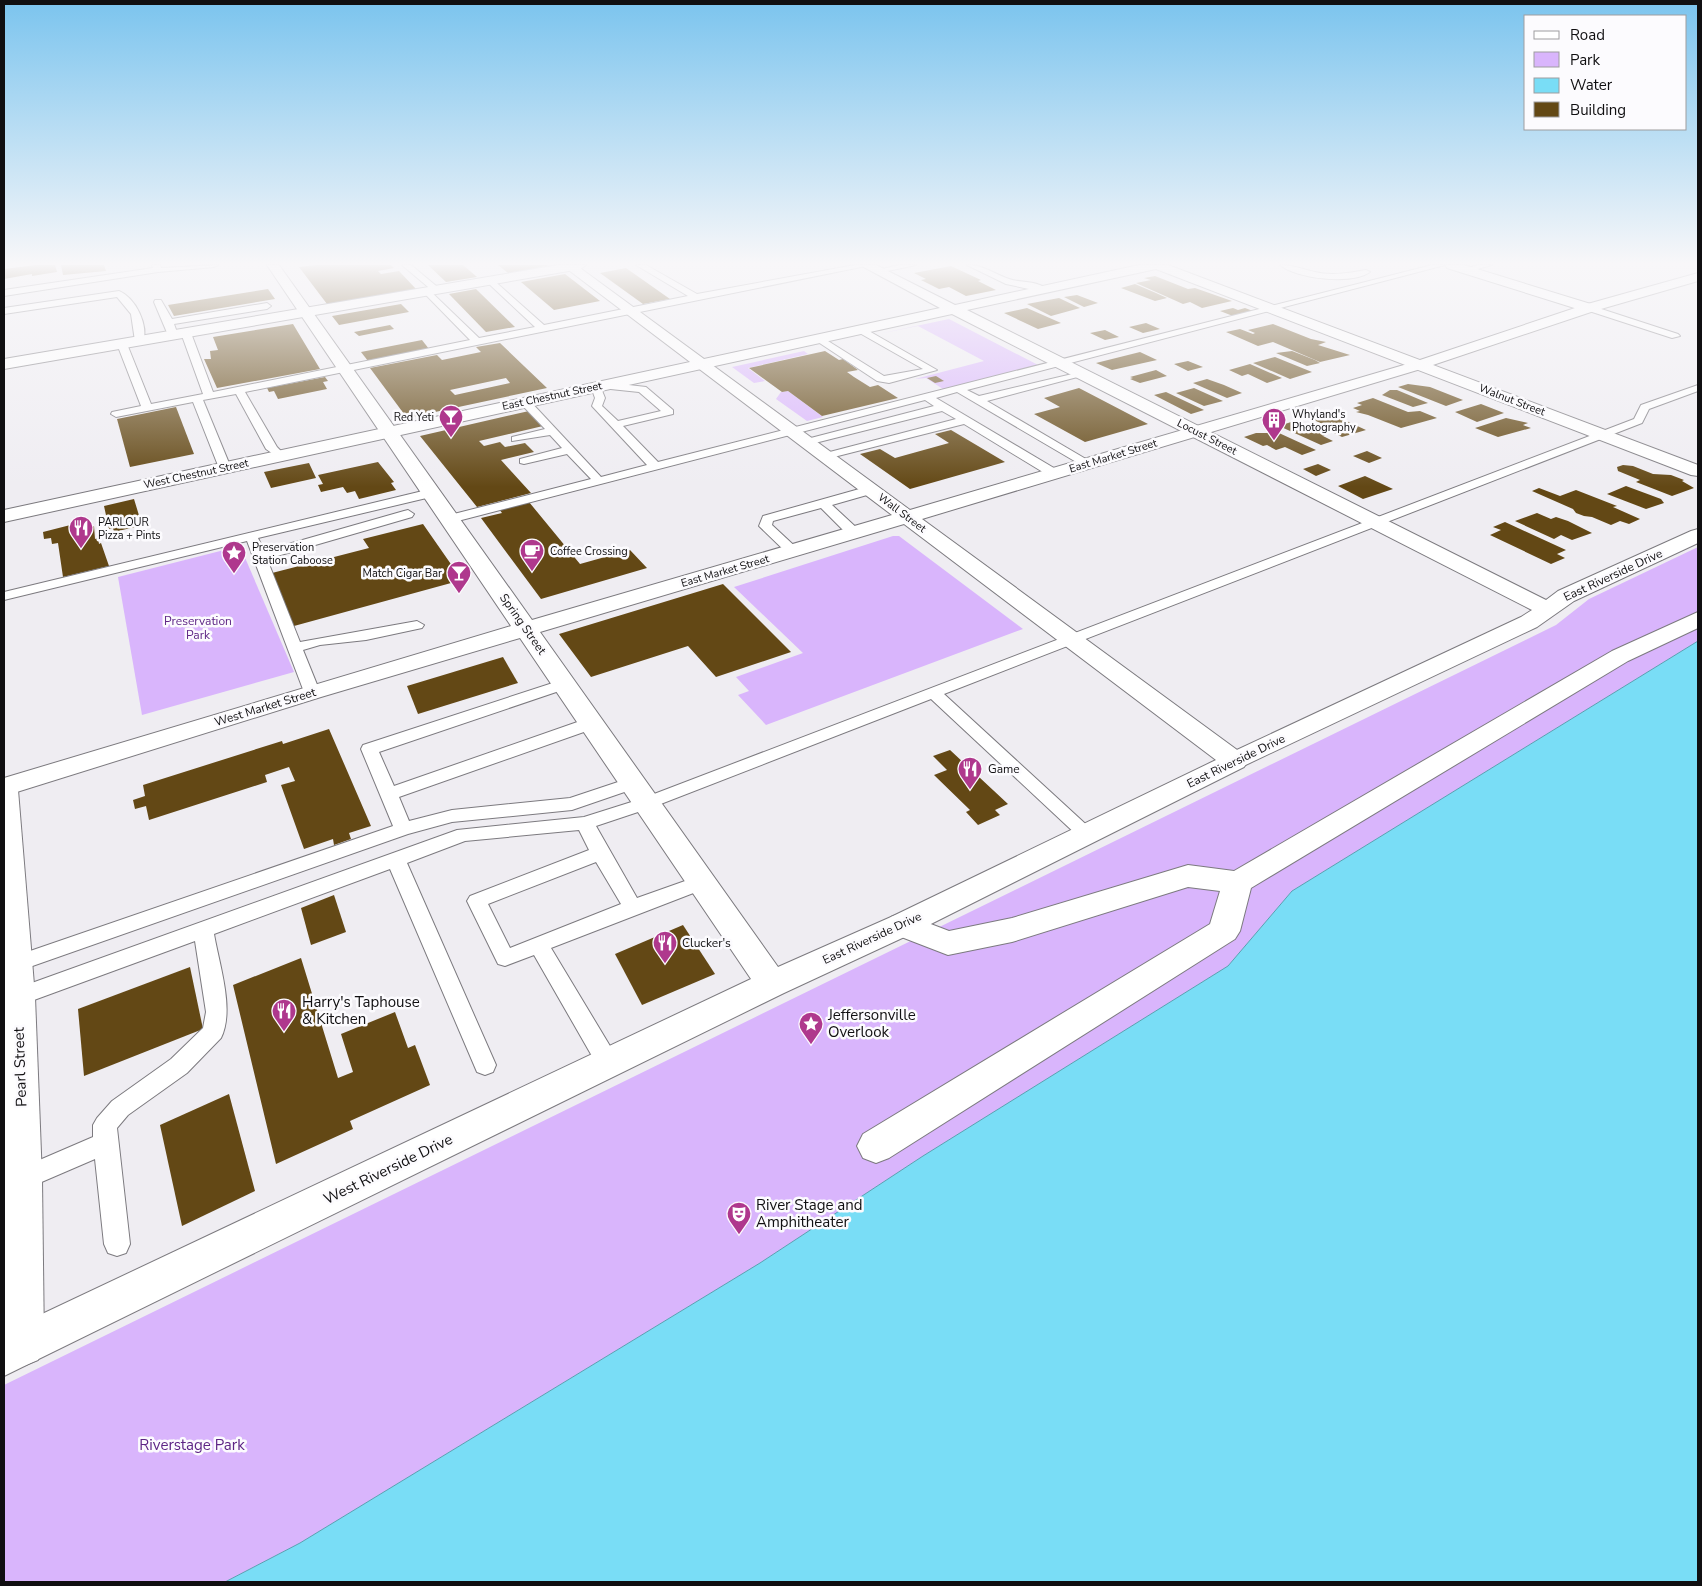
<svg xmlns="http://www.w3.org/2000/svg" width="1702" height="1586" viewBox="0 0 1702 1586" font-family="'Nunito Sans',sans-serif">
<style>
.green{fill:#d9b5fc}
.water{fill:#79ddf6;stroke:#5a9fb1}
.building{fill:#634815;fill-rule:evenodd}
.lines{fill:none;stroke-linecap:round;stroke-linejoin:round}
.lane-casing{stroke:#7c7a7f;stroke-width:2}
.street-casing{stroke:#7c7a7f;stroke-width:2}
.secondary-casing{stroke:#7c7a7f;stroke-width:2}
.lane{fill:#fff;fill-rule:evenodd}
.street{fill:#fff;fill-rule:evenodd}
.secondary{fill:#fff;fill-rule:evenodd}
.labels{text-anchor:middle;dominant-baseline:central;stroke-width:5;stroke-linejoin:round;paint-order:stroke}
.far-street-label{font-size:11px;fill:#100f11;stroke:#fcfbfe}
.far-poi-label{font-size:11px;fill:#100f11;stroke:#fcfbfe;text-anchor:start}
.street-label{font-size:12px;fill:#100f11;stroke:#fcfbfe}
.park-label{font-size:12px;fill:#5d2585;stroke:#fcfbfe}
.poi-label{font-size:12px;fill:#100f11;stroke:#fcfbfe;text-anchor:start}
.near-poi-label{font-size:15px;fill:#100f11;stroke:#fcfbfe;text-anchor:start}
.near-street-label{font-size:15px;fill:#100f11;stroke:#fcfbfe}
.near-park-label{font-size:15px;fill:#5d2585;stroke:#fcfbfe}
</style>
<rect width="100%" height="100%" fill="#efedf2"/>
<!-- green -->
<g class="green">
<polygon points="949,319 1040,366 946,391 926,378 915,379 984,361 918,326 878,334"/>
<polygon points="804,351 808,354 748,368 765,381 754,383 732,367"/>
<polygon points="788,391 823,417 807,421 776,399 781,392"/>
<polygon points="893,536 899,536 1023,629 766,725 738,695 749,691 736,677 803,653 734,587"/>
<polygon points="240,546 294,672 142,715 118,577"/>
<polygon points="1698,547 1698,641 1292,891 1228,966 923,1156 760,1263 300,1543 225,1582 4,1582 4,1385 1556,625 1589,599"/>
</g>
<!-- water -->
<polygon class="water" points="1698,641 1698,1582 225,1582 300,1543 760,1263 923,1156 1228,966 1292,891"/>
<!-- building -->
<g class="building">
<polygon points="36,265 55,265 57,272 32,276 32,274 4,279 4,269"/>
<polygon points="61,265 104,265 106,271 63,275"/>
<polygon points="316,265 391,265 394,268 378,271 381,274 399,271 416,289 327,304 299,267"/>
<polygon points="428,265 463,265 477,277 446,282"/>
<polygon points="498,265 547,265 547,266 508,273"/>
<polygon points="951,266 981,280 978,281 996,290 966,296 949,287 939,289 921,280 926,279 914,273"/>
<polygon points="626,268 670,299 643,304 600,273"/>
<polygon points="565,274 600,301 554,310 521,282"/>
<polygon points="1155,276 1188,289 1195,288 1232,301 1202,308 1190,302 1183,304 1136,283 1151,280 1144,278"/>
<polygon points="1135,284 1156,293 1167,298 1155,301 1121,288"/>
<polygon points="268,289 275,299 174,316 168,305"/>
<polygon points="476,289 515,327 486,332 449,294"/>
<polygon points="1077,295 1098,303 1084,307 1064,297"/>
<polygon points="1059,298 1080,308 1051,316 1027,304"/>
<polygon points="401,304 409,312 339,325 332,316"/>
<polygon points="1027,308 1061,323 1038,329 1004,313"/>
<polygon points="1233,308 1238,310 1245,308 1253,311 1233,316 1220,311"/>
<polygon points="1146,323 1160,329 1143,333 1129,327"/>
<polygon points="293,324 320,369 217,388 204,359 211,359 210,351 218,350 213,337"/>
<polygon points="1273,324 1311,339 1326,342 1318,345 1350,355 1320,362 1273,342 1258,346 1226,332 1240,329 1253,334 1255,333 1248,330"/>
<polygon points="390,325 394,329 359,336 354,332"/>
<polygon points="1105,330 1119,337 1105,340 1090,333"/>
<polygon points="422,340 429,349 368,361 361,352"/>
<path d="M500,343L547,388L407,418L370,368L437,355L442,360L481,352L476,347ZM506,378L510,383L455,395L450,390Z"/>
<polygon points="825,351 839,360 843,359 858,370 847,372 854,377 870,387 878,385 898,398 822,416 788,391 782,392 749,368"/>
<polygon points="1292,351 1315,360 1320,363 1307,366 1276,353"/>
<polygon points="1140,352 1157,360 1112,370 1096,363"/>
<polygon points="1275,357 1312,372 1290,379 1253,363"/>
<polygon points="1188,361 1203,367 1188,371 1174,364"/>
<polygon points="1250,364 1282,378 1267,383 1248,374 1242,376 1229,370"/>
<polygon points="1156,370 1167,376 1140,383 1130,379 1133,378 1130,377"/>
<polygon points="936,376 944,381 935,383 927,378"/>
<polygon points="325,377 328,381 323,382 327,389 278,399 274,391 269,392 267,388"/>
<polygon points="1207,379 1224,385 1242,393 1227,398 1193,383"/>
<polygon points="1408,384 1430,387 1463,400 1446,406 1398,387"/>
<polygon points="1079,388 1148,424 1085,442 1034,414 1060,407 1044,398"/>
<polygon points="1194,388 1223,401 1204,406 1176,393"/>
<polygon points="1390,390 1397,390 1428,403 1413,407 1382,395"/>
<polygon points="1166,392 1204,410 1191,414 1154,395"/>
<polygon points="1373,398 1408,412 1420,411 1437,418 1401,428 1368,415 1356,412 1360,411 1353,408 1362,405 1357,403"/>
<polygon points="1481,404 1504,413 1477,422 1455,412"/>
<polygon points="176,407 194,454 130,467 117,419"/>
<polygon points="529,411 543,426 479,441 484,446 500,442 505,447 525,443 534,452 501,460 531,493 477,507 420,436"/>
<polygon points="1328,415 1340,418 1366,430 1342,437 1334,433 1339,432 1316,421 1315,419"/>
<polygon points="1506,418 1528,423 1523,425 1531,428 1498,437 1475,428"/>
<polygon points="1297,420 1327,434 1323,436 1333,441 1321,445 1279,426"/>
<polygon points="951,430 1005,462 910,489 860,454 880,449 895,458 949,443 935,434"/>
<polygon points="1256,433 1279,433 1316,450 1302,455 1285,447 1276,450 1267,445 1263,446 1244,437"/>
<polygon points="1367,451 1382,458 1369,463 1353,456"/>
<polygon points="378,462 394,482 391,483 396,490 359,499 355,491 347,493 343,487 321,492 318,485 323,484 318,475"/>
<polygon points="309,463 316,478 271,488 264,472"/>
<polygon points="1318,464 1331,470 1316,476 1303,469"/>
<polygon points="1623,465 1633,466 1653,474 1671,475 1684,480 1682,481 1694,488 1672,496 1636,482 1640,480 1618,471 1617,467"/>
<polygon points="1365,476 1393,489 1363,499 1338,486"/>
<polygon points="1626,486 1661,499 1664,503 1646,509 1607,494"/>
<polygon points="1539,488 1560,496 1576,490 1617,506 1613,507 1640,519 1629,524 1620,521 1611,525 1592,517 1584,516 1576,513 1573,509 1532,491"/>
<polygon points="134,499 141,522 138,522 139,526 114,532 113,528 109,529 104,506"/>
<polygon points="529,502 580,564 630,550 647,568 541,599 481,518 502,513 499,509"/>
<polygon points="1537,513 1551,519 1556,517 1568,521 1592,533 1572,540 1561,535 1554,539 1515,521"/>
<polygon points="90,520 92,527 94,526 95,539 98,538 99,544 101,543 109,566 63,577 58,543 52,544 51,538 44,539 43,532"/>
<polygon points="1505,522 1566,550 1557,554 1565,558 1551,564 1490,535 1501,530 1493,527"/>
<polygon points="423,524 462,580 294,626 272,573 369,548 363,539"/>
<polygon points="723,584 791,652 716,677 688,646 591,677 559,634"/>
<polygon points="503,657 518,683 418,714 407,686"/>
<polygon points="329,729 371,826 349,833 351,839 334,845 333,839 304,849 281,785 295,781 289,767 265,775 267,782 149,820 146,806 135,809 133,800 145,796 143,785 282,741 283,744"/>
<polygon points="950,750 1008,804 995,810 1000,815 978,825 966,812 970,810 934,775 947,770 933,756"/>
<polygon points="334,895 346,932 311,945 301,908"/>
<polygon points="683,925 715,974 642,1005 615,954"/>
<polygon points="301,958 338,1078 353,1072 341,1034 395,1012 408,1048 415,1045 430,1085 350,1121 353,1129 276,1164 233,985"/>
<polygon points="190,967 203,1029 84,1076 78,1009"/>
<polygon points="229,1094 255,1191 182,1226 160,1125"/>
</g>
<g class="lines">
<defs>
<g id="lane">
<polygon points="152,265 160,265 161,268 218,265 214,267 158,272 4,296 4,290 153,268"/>
<polygon points="402,265 411,265 441,290 434,292"/>
<polygon points="636,265 646,265 697,294 855,265 871,265 245,392 277,447 286,456 280,459 266,449 236,394 203,400 231,468 225,472 219,468 193,402 116,417 111,414 112,412 141,406 117,344 119,342 127,344 151,404 203,394 181,333 183,331 191,333 213,392 470,340 424,293 423,291 427,288 479,338 535,327 487,282 486,280 490,277 544,325 688,296"/>
<polygon points="899,265 916,265 878,273 874,271"/>
<path d="M967,265C982,264 994,274 1009,279C1021,283 1036,280 1047,289L1043,292L1006,284Z"/>
<path d="M1280,265C1293,265 1302,269 1315,272C1332,276 1349,273 1366,270L1370,272C1352,285 1297,279 1280,265Z"/>
<path d="M1432,265H1445L967,390L979,396L1085,371V375L987,401L1091,462V466H1083L957,392L936,398L1059,471V477H1051L964,424L826,459L820,456L822,454L956,419L942,411L807,445L801,442L803,440L934,406L925,400L450,523L444,519L446,516L591,479L567,454L524,464L520,463V459L562,448L550,435L512,441V437L545,429L521,404V400H529L601,477L647,465L592,406L595,398L591,387L603,382L646,387L673,410V414L623,426L658,462ZM601,388L639,392L661,411L618,421L602,406L605,398Z"/>
<polygon points="1478,265 1492,265 1466,272 1462,270"/>
<path d="M119,291C136,298 149,326 143,343L135,341L131,314L117,297L4,314V308Z"/>
<polygon points="155,300 161,300 172,319 267,303 271,306 267,309 174,324 178,335 173,338 168,335 154,302"/>
<polygon points="1589,305 1678,334 1680,336 1672,338 1586,310 1585,308"/>
<polygon points="856,327 862,327 937,370 889,383 877,381 812,338 820,336 884,376 923,369 856,331"/>
<path d="M1698,385V391L1649,409L1642,423L944,694L1091,829L1094,833L1091,837L1085,839L1079,837L931,699L653,807L596,826L637,898L702,875L709,877L712,882L709,887L551,948L616,1056L619,1063L616,1070L608,1073L600,1070L534,955L505,966L498,964L467,901L470,896L589,850L579,830L465,841L407,863L496,1065L493,1072L485,1075L477,1072L390,869L214,934C219,964 235,1010 221,1038L187,1073L128,1115L117,1128L130,1244L126,1253L117,1256L108,1253L104,1244L95,1159L23,1190L14,1187L11,1179L14,1171L93,1137V1125L97,1118L112,1101L171,1059L203,1028L206,1012L195,941L4,1011V993L457,830L584,817L641,799L1634,419L1641,405ZM596,862L621,904L510,948L488,904Z"/>
<polygon points="870,486 874,487 876,490 874,493 832,505 859,530 860,533 859,536 849,536 821,508 773,521 772,525 800,551 793,555 788,554 759,526 763,516"/>
<polygon points="431,489 437,493 435,496 258,538 264,551 404,511 408,510 414,514 412,517 267,559 300,642 417,621 424,625 422,628 366,640 320,645 303,650 320,692 318,695 312,697 304,692 247,541 4,600 4,592"/>
<polygon points="565,679 573,684 571,687 379,752 394,786 586,719 598,719 600,723 598,727 399,797 409,821 452,810 570,798 633,777 639,779 642,783 639,787 572,810 452,822 408,834 4,976 4,960 393,826 361,749 363,745"/>
</g>
<g id="street">
<polygon points="558,265 586,265 580,269 4,369 4,359"/>
<polygon points="860,265 876,265 955,305 1139,265 1168,265 1698,465 1698,476 1691,475 1156,269 967,310 1546,600 1558,591 1691,531 1698,529 1698,543 1574,601 1537,627 1235,770 1226,767 1222,761 1226,755 1521,617 1532,610 952,314 4,522 4,510 940,308"/>
<polygon points="1445,265 1464,265 1594,305 1596,308 1589,312 1584,311 1447,268"/>
<polygon points="1698,612 1698,628 1628,661 1251,888 1240,931 1235,939 889,1158 876,1163 863,1158 857,1146 863,1134 1210,924 1220,891 1188,887 1012,942 948,955 891,933 886,925 891,917 902,913 949,931 1012,918 1188,865 1234,871 1612,651"/>
<polygon points="4,781 14,784 18,790 35,997 42,1179 44,1345 38,1360 23,1366 8,1360 4,1350"/>
</g>
<path id="secondary" d="M267,265H279L532,620L892,515L562,265H576L910,510L1414,362L1584,305L1698,273V281L1594,311L1424,368L922,519L1244,755L1248,761L1244,767L913,933L784,993L4,1376V1332L751,979L520,638L321,697L4,796V778L511,626ZM904,524L1216,760L891,917L778,967L540,632Z"/>
</defs>
<!-- lane casing -->
<use href="#lane" class="lane-casing"/>
<!-- street casing -->
<use href="#street" class="street-casing"/>
<!-- secondary casing -->
<use href="#secondary" class="secondary-casing"/>
<!-- lane -->
<use href="#lane" class="lane"/>
<!-- street -->
<use href="#street" class="street"/>
<!-- secondary -->
<use href="#secondary" class="secondary"/>
</g>
<!-- sky -->
<linearGradient id="sky" x2="0" y2="1"><stop stop-color="#7bc4ee"/><stop offset="0.54" stop-color="#f8f7f9"/><stop offset="1" stop-color="#f8f7f9" stop-opacity="0"/></linearGradient>
<rect width="1702" height="487" fill="url(#sky)"/>
<!-- icons -->
<defs>
<symbol id="bar-pin" viewBox="-11 -11 22 30"><path d="M0 17L-7.5 6A9.5 9.5 0 1 1 7.5 6Z" fill="#af388d" stroke="#fcfbfe"/><path d="M-6-5H6L.8 .8V4.5H3.5V6h-7V4.5H-.8V.8Z" fill="#fff"/></symbol>
<symbol id="building-pin" viewBox="-11 -11 22 30"><path d="M0 17L-7.5 6A9.5 9.5 0 1 1 7.5 6Z" fill="#af388d" stroke="#fcfbfe"/><path d="M-4-6H4V6H1V3H-1V6H-4ZM-2.5-4.3h1.7v1.8h-1.7ZM.8-4.3h1.7v1.8H.8ZM-2.5-1h1.7V.8h-1.7ZM.8-1h1.7V.8H.8Z" fill="#fff"/></symbol>
<symbol id="restaurant-pin" viewBox="-11 -11 22 30"><path d="M0 17L-7.5 6A9.5 9.5 0 1 1 7.5 6Z" fill="#af388d" stroke="#fcfbfe"/><path d="M-5-6h1v4h1v-4h1v4h1v-4h1v5L-1.5 .5V6h-2V.5L-5-1ZM5-6V6H3V1.5H1.5Q1.5-4 5-6Z" fill="#fff"/></symbol>
<symbol id="cafe-pin" viewBox="-11 -11 22 30"><path d="M0 17L-7.5 6A9.5 9.5 0 1 1 7.5 6Z" fill="#af388d" stroke="#fcfbfe"/><path d="M-5.5-4.5H6V0H3Q3 3.5 0 3.5H-2.5Q-5.5 3.5-5.5 0ZM3-3.2v2h1.7v-2ZM-6 4.5H4V6H-6Z" fill="#fff"/></symbol>
<symbol id="sight-pin" viewBox="-11 -11 22 30"><path d="M0 17L-7.5 6A9.5 9.5 0 1 1 7.5 6Z" fill="#af388d" stroke="#fcfbfe"/><path d="M0-6L1.8-2.2L6-1.7L2.9 1.2L3.7 5.4L0 3.3L-3.7 5.4L-2.9 1.2L-6-1.7L-1.8-2.2Z" fill="#fff"/></symbol>
<symbol id="theatre-pin" viewBox="-11 -11 22 30"><path d="M0 17L-7.5 6A9.5 9.5 0 1 1 7.5 6Z" fill="#af388d" stroke="#fcfbfe"/><path d="M-5-5.5Q0-4 5-5.5V0Q5 5 0 6Q-5 5-5 0ZM-3.3-2.5H-1v1.5H-3.3ZM1-2.5H3.3v1.5H1ZM-2.8 1Q0 5.5 2.8 1Z" fill="#fff"/></symbol>
</defs>
<g fill-rule="evenodd">
<use href="#bar-pin" x="437" y="403" width="28" height="38"/>
<use href="#building-pin" x="1260" y="406" width="28" height="38"/>
<use href="#restaurant-pin" x="67" y="514" width="28" height="38"/>
<use href="#cafe-pin" x="518" y="537" width="28" height="38"/>
<use href="#sight-pin" x="220" y="539" width="28" height="38"/>
<use href="#bar-pin" x="445" y="559" width="28" height="38"/>
<use href="#restaurant-pin" x="956" y="755" width="28" height="38"/>
<use href="#restaurant-pin" x="651" y="929" width="28" height="38"/>
<use href="#restaurant-pin" x="270" y="997" width="28" height="38"/>
<use href="#sight-pin" x="797" y="1010" width="28" height="38"/>
<use href="#theatre-pin" x="725" y="1200" width="28" height="38"/>
</g>
<g class="labels">
<!-- far-street labels -->
<g class="far-street-label">
<text transform="translate(552 396) rotate(-12)">East Chestnut Street</text>
<text transform="translate(1512 400) rotate(21)">Walnut Street</text>
<text transform="translate(1207 437) rotate(27)">Locust Street</text>
<text transform="translate(1113 456) rotate(-17)">East Market Street</text>
<text transform="translate(196 474) rotate(-12)">West Chestnut Street</text>
<text transform="translate(902 513) rotate(37)">Wall Street</text>
<text transform="translate(725 571) rotate(-16)">East Market Street</text>
</g>
<!-- far-poi labels -->
<g class="far-poi-label">
<text x="1292" y="414">Whyland's<tspan x="1292" dy="13">Photography</tspan></text>
<text x="434" y="417" text-anchor="end">Red Yeti</text>
<text x="98" y="522">PARLOUR<tspan x="98" dy="13">Pizza + Pints</tspan></text>
<text x="252" y="547">Preservation<tspan x="252" dy="13">Station Caboose</tspan></text>
<text x="550" y="551">Coffee Crossing</text>
<text x="442" y="573" text-anchor="end">Match Cigar Bar</text>
</g>
<!-- street labels -->
<g class="street-label">
<text transform="translate(1613 575) rotate(-25)">East Riverside Drive</text>
<text transform="translate(523 624) rotate(55)">Spring Street</text>
<text transform="translate(265 707) rotate(-17)">West Market Street</text>
<text transform="translate(1236 761) rotate(-26)">East Riverside Drive</text>
<text transform="translate(872 938) rotate(-25)">East Riverside Drive</text>
</g>
<!-- park labels -->
<g class="park-label">
<text x="198" y="621">Preservation<tspan x="198" dy="14">Park</tspan></text>
</g>
<!-- poi labels -->
<g class="poi-label">
<text x="988" y="769">Game</text>
<text x="682" y="943">Clucker's</text>
</g>
<!-- near-poi labels -->
<g class="near-poi-label">
<text x="302" y="1002">Harry's Taphouse<tspan x="302" dy="17">&amp; Kitchen</tspan></text>
<text x="828" y="1015">Jeffersonville<tspan x="828" dy="17">Overlook</tspan></text>
<text x="756" y="1205">River Stage and<tspan x="756" dy="17">Amphitheater</tspan></text>
</g>
<!-- near-street labels -->
<g class="near-street-label">
<text transform="translate(20 1067) rotate(-92)">Pearl Street</text>
<text transform="translate(388 1169) rotate(-26)">West Riverside Drive</text>
</g>
<!-- near-park labels -->
<g class="near-park-label">
<text x="192" y="1445">Riverstage Park</text>
</g>
</g>
<!-- border -->
<rect width="1702" height="1586" fill="none" stroke="#100f11" stroke-width="10"/>
<!-- legend -->
<rect x="1524" y="15" width="162" height="115" fill="#fcfbfe" stroke="#9e9d9f"/>
<rect x="1534" y="31" width="25" height="8" fill="#ffffff" stroke="#9e9d9f"/>
<text x="1570" y="40" font-size="15" fill="#100f11">Road</text>
<rect x="1534" y="52" width="25" height="15" fill="#d9b5fc" stroke="#9e9d9f"/>
<text x="1570" y="65" font-size="15" fill="#100f11">Park</text>
<rect x="1534" y="78" width="25" height="15" fill="#79ddf6" stroke="#9e9d9f"/>
<text x="1570" y="90" font-size="15" fill="#100f11">Water</text>
<rect x="1534" y="102" width="25" height="15" fill="#634815" stroke="#9e9d9f"/>
<text x="1570" y="115" font-size="15" fill="#100f11">Building</text>
</svg>
